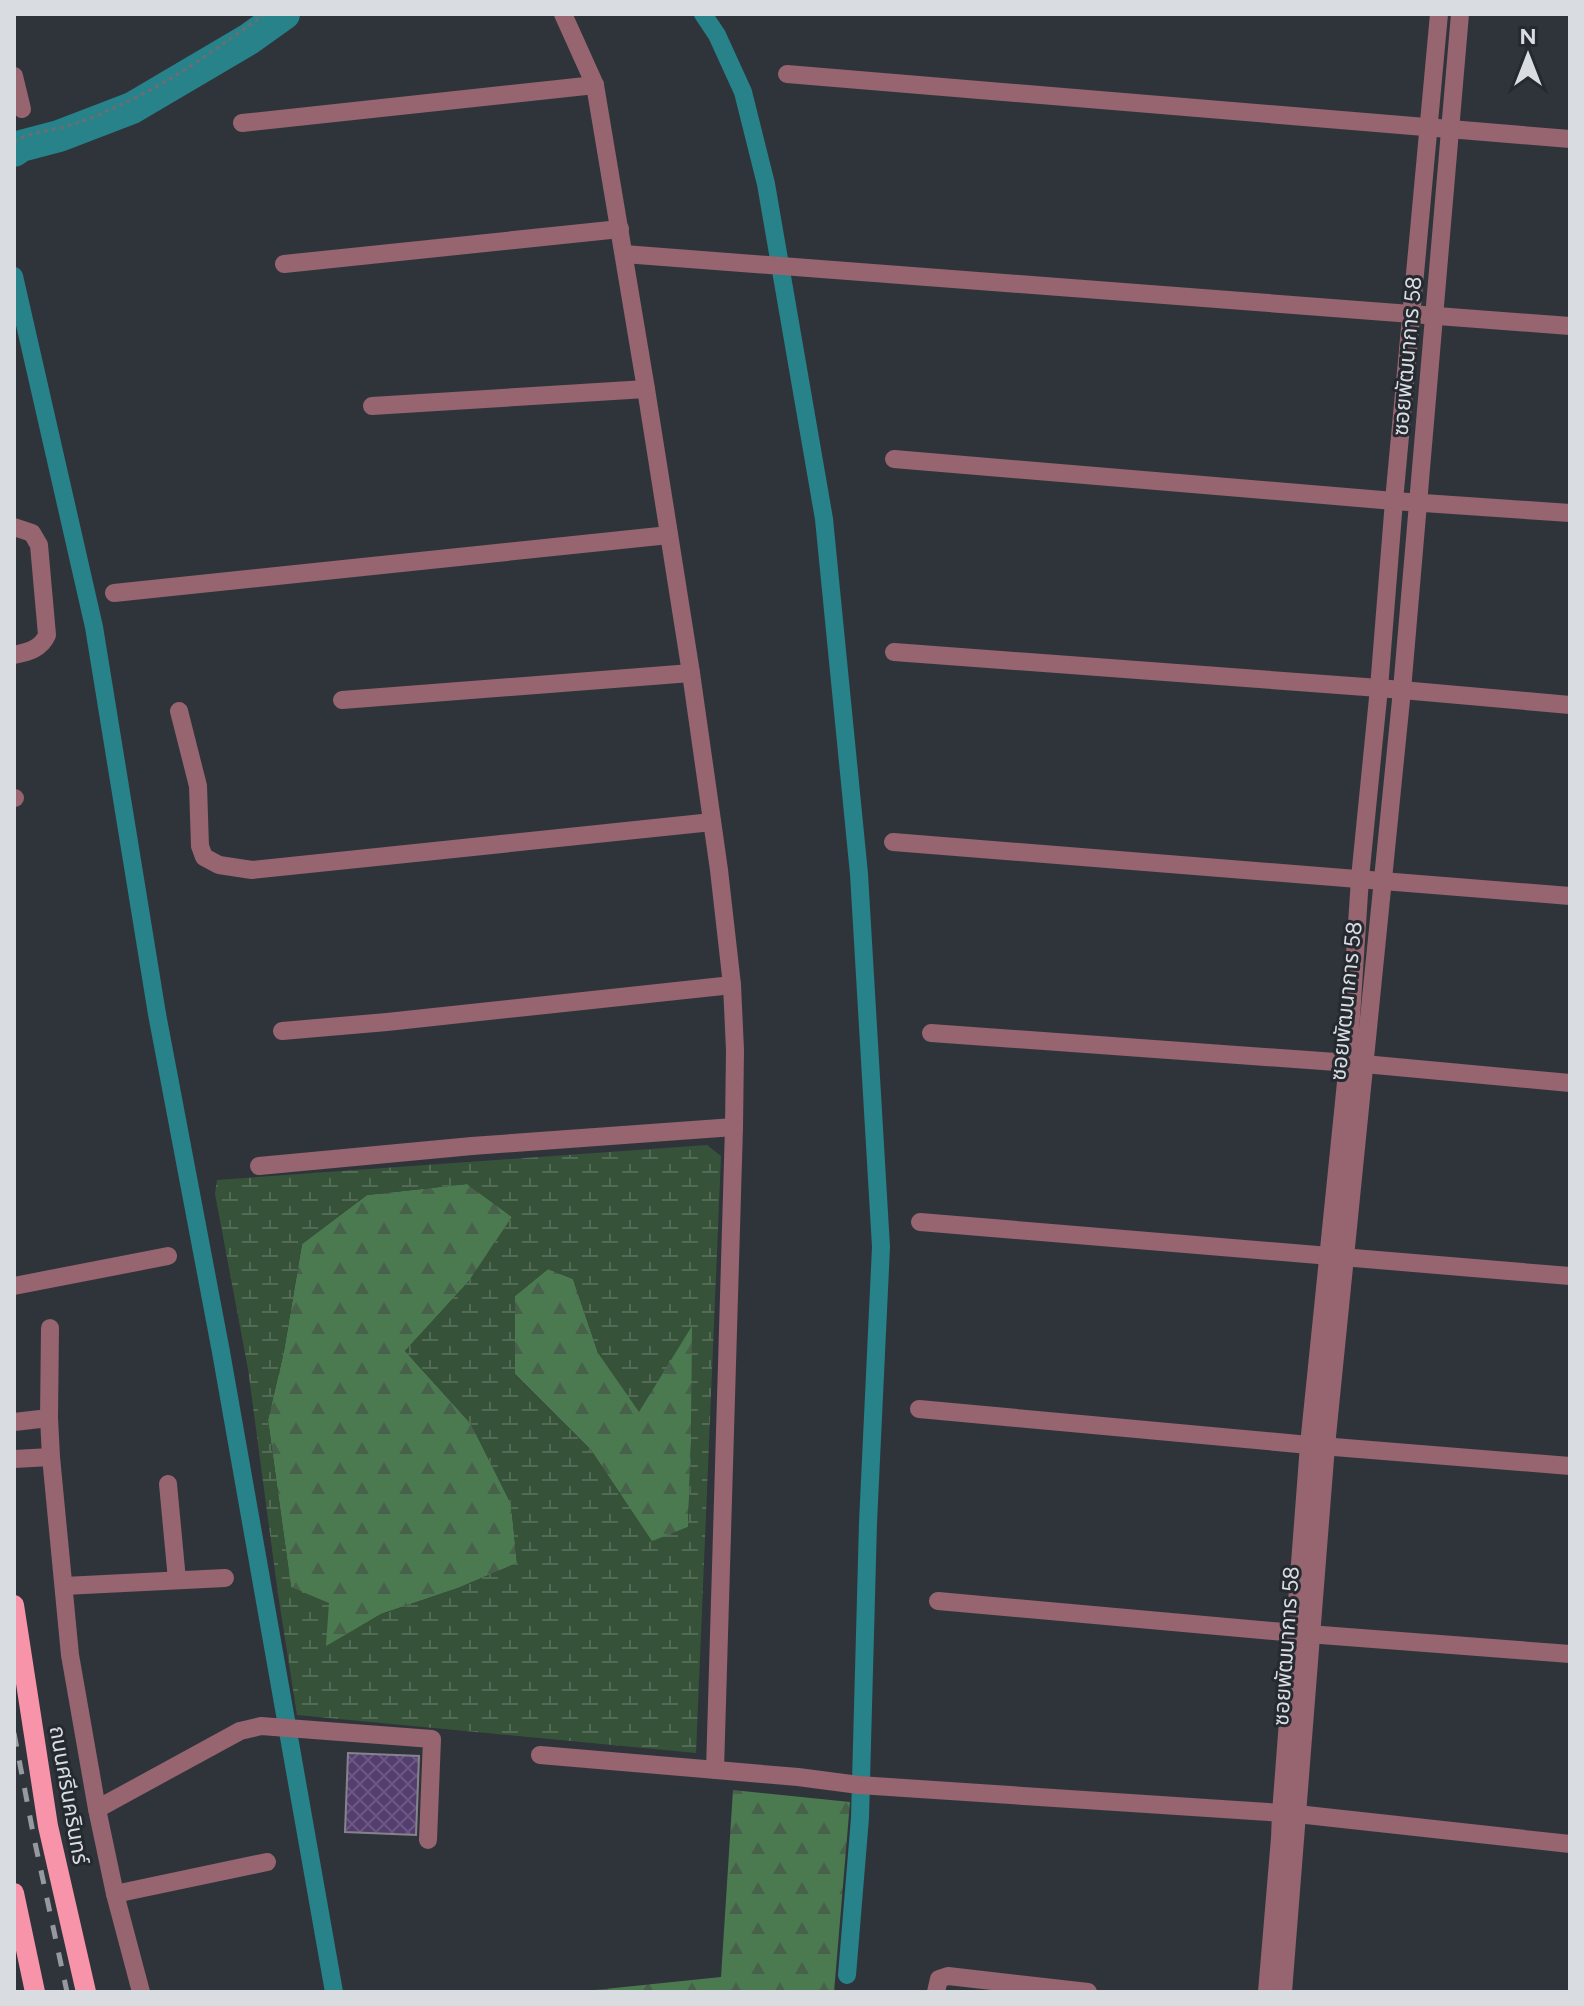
<svg xmlns="http://www.w3.org/2000/svg" width="1584" height="2006" viewBox="0 0 1584 2006" font-family="Figtree,'Noto Sans Thai',sans-serif">
<style>
.forest{fill:url(#forest-firs)}
.wetland{fill:url(#wetland-marsh);fill-rule:evenodd}
.lines{fill:none;stroke-linecap:round;stroke-linejoin:round}
.canal{stroke:#278289;stroke-width:18}
.river{stroke:#278289;stroke-width:32}
.building{fill:url(#building-cross-hatch);stroke:#86838c;stroke-width:2}
.path{stroke:#6a6e74;stroke-width:3;stroke-dasharray:4 4;stroke-linecap:butt}
.minor{stroke:#96656f;stroke-width:18}
.major{stroke:#f794aa;stroke-width:20}
.rail{stroke:#96999f;stroke-width:5;stroke-dasharray:14 14;stroke-linecap:butt}
.labels{text-anchor:middle;dominant-baseline:central;stroke-width:6;stroke-linejoin:round;paint-order:stroke}
.street-label{font-size:22px;fill:#d9dce1;stroke:#252a30}
</style>
<defs>
<pattern id="forest-firs" width="22" height="20" patternUnits="userSpaceOnUse" patternTransform="scale(2)"><rect width="22" height="20" fill="#4c7a50"/><path d="M5 1l3.5 6h-7zM16 11l3.5 6h-7z" fill="#47614b"/></pattern>
<pattern id="wetland-marsh" width="20" height="14" patternUnits="userSpaceOnUse" patternTransform="scale(2)"><rect width="20" height="14" fill="#365339"/><path d="M1 5h8M5 5V1M11 12h8M15 12V8" fill="none" stroke="#526b55"/></pattern>
<pattern id="building-cross-hatch" width="8" height="8" patternUnits="userSpaceOnUse" patternTransform="scale(2)"><rect width="8" height="8" fill="#543e6f"/><path d="M0 0l8 8M0 8l8-8" fill="none" stroke="#6c5983"/></pattern>
</defs>
<rect width="100%" height="100%" fill="#2f343b"/>
<!-- forest -->
<g class="forest">
<polygon points="467,1184 512,1217 469,1281 405,1351 471,1424 511,1504 517,1563 458,1588 381,1614 326,1647 291,1587 268,1420 284,1351 302,1244 367,1195"/>
<polygon points="548,1269 573,1279 598,1353 693,1324 691,1442 688,1527 652,1542 591,1450 515,1374 515,1296"/>
<polygon points="733,1790 850,1802 834,1992 576,1992 721,1977"/>
</g>
<!-- wetland -->
<path class="wetland" d="M707,1145L721,1156L696,1753L297,1715L278,1594L248,1369L215,1194L217,1180ZM467,1184L512,1217L469,1281L405,1351L471,1424L511,1504L517,1563L458,1588L381,1614L326,1646L329,1603L291,1587L268,1420L284,1351L302,1244L367,1195ZM548,1269L573,1279L598,1353L639,1412L692,1326L691,1442L688,1527L652,1541L591,1450L515,1375V1296Z"/>
<g class="lines">
<!-- canal -->
<g class="canal">
<polyline points="703,14 717,35 743,92 766,184 824,519 859,874 881,1247 868,1523 860,1818 847,1975"/>
<polyline points="14,276 94,627 157,1014 221,1352 334,1992"/>
</g>
<!-- river -->
<polyline class="river" points="14,151 21,146 59,136 132,108 249,39 284,14"/>
</g>
<!-- building -->
<polygon class="building" points="348,1753 419,1756 416,1835 345,1832"/>
<g class="lines">
<!-- path -->
<path class="path" d="M14,142C30,132 49,131 67,126C86,121 106,112 124,103C175,80 220,46 265,14"/>
<!-- minor -->
<g class="minor">
<polyline points="563,14 595,85 646,389 691,673 719,870 732,985 735,1050 734,1127 715,1770"/>
<polyline points="787,74 1570,139"/>
<polyline points="14,76 22,109"/>
<polyline points="242,123 595,85"/>
<polyline points="624,254 1570,326"/>
<polyline points="284,264 620,229"/>
<polyline points="372,406 646,389"/>
<polyline points="894,459 1394,501 1570,513"/>
<path d="M14,527L32,533L39,545L47,635C41,649 28,652 14,655"/>
<polyline points="114,593 669,535"/>
<polyline points="894,652 1379,688 1570,705"/>
<polyline points="342,700 691,673"/>
<polyline points="179,711 198,786 200,846 204,857 219,865 252,870 712,822"/>
<polyline points="14,798 15,798"/>
<polyline points="893,842 1570,896"/>
<polyline points="282,1031 387,1022 732,985"/>
<polyline points="931,1033 1364,1064 1570,1083"/>
<polyline points="259,1166 472,1146 734,1127"/>
<polyline points="920,1222 1570,1276"/>
<polyline points="14,1286 168,1256"/>
<polyline points="50,1328 49,1418 51,1457 70,1655 97,1809 115,1894 141,1992"/>
<polyline points="919,1409 1309,1445 1570,1466"/>
<polyline points="14,1422 49,1418"/>
<polyline points="14,1459 51,1457"/>
<polyline points="168,1484 177,1580"/>
<polyline points="64,1586 225,1578"/>
<polyline points="938,1601 1295,1633 1570,1654"/>
<polyline points="540,1755 798,1777 859,1785 1297,1814 1570,1844"/>
<polyline points="97,1809 240,1731 261,1726 432,1739 428,1840"/>
<polyline points="115,1894 267,1862"/>
<polyline points="936,1992 939,1979 948,1976 1088,1992"/>
<polyline points="1267,1992 1280,1838 1281,1813 1309,1445 1348,1063 1360,878 1379,688 1394,501 1439,14"/>
<polyline points="1283,1992 1326,1446 1402,690 1460,14"/>
</g>
<!-- major -->
<g class="major">
<polyline points="14,1605 48,1826 86,1992"/>
<polyline points="14,1893 35,1992"/>
</g>
<!-- rail -->
<polyline class="rail" points="14,1733 34,1838 67,1992"/>
</g>
<g class="labels">
<!-- street labels -->
<g class="street-label">
<text transform="translate(1407 356) rotate(-85)">ซอยพัฒนาการ 58</text>
<text transform="translate(1346 1001) rotate(-84)">ซอยพัฒนาการ 58</text>
<text transform="translate(1286 1646) rotate(-86)">ซอยพัฒนาการ 58</text>
<text transform="translate(69 1795) rotate(80)">ถนนศรีนครินทร์</text>
</g>
</g>
<!-- border -->
<rect width="1584" height="2006" fill="none" stroke="#d9dce1" stroke-width="32"/>
<!-- north arrow -->
<g transform="translate(1528 56)" stroke="#252a30" stroke-width="6" paint-order="stroke">
<path d="M0-6L14 30L0 20L-14 30Z" fill="#d9dce1"/>
<text y="-12" font-size="22" font-weight="bold" text-anchor="middle" fill="#d9dce1">N</text>
</g>
</svg>
